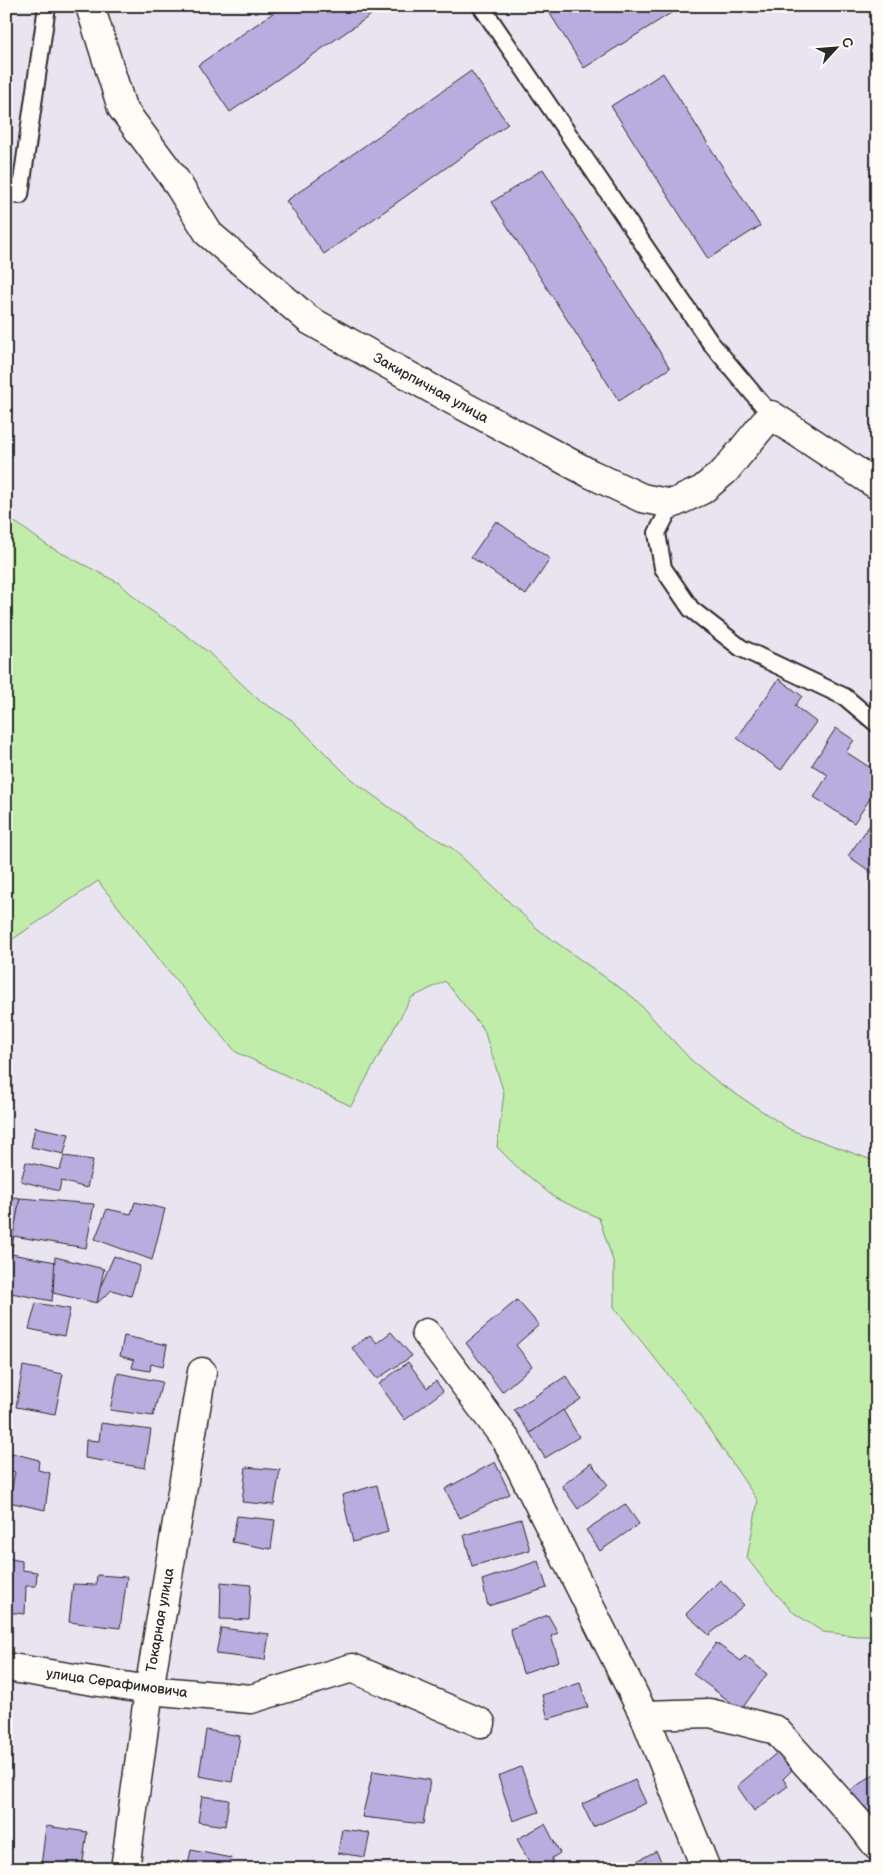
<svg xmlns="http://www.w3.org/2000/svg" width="883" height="1875" viewBox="0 0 883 1875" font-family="'Balsamiq Sans',sans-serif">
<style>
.green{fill:#c1edaa;stroke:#768c6a}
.building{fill:#b7aedf;stroke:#2b2b2b}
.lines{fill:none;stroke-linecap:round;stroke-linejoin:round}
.lane-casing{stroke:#2b2b2b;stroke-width:20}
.street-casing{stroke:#2b2b2b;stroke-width:31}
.lane{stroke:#fdfcf7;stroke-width:16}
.street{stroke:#fdfcf7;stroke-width:28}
.labels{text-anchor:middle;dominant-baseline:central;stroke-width:5;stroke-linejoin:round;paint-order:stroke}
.street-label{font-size:14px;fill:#2b2b2b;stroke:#fdfcf7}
</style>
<rect width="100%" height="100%" fill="#e8e5f0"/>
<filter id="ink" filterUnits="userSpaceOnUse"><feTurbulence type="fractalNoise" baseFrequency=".02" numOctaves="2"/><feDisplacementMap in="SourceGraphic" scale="10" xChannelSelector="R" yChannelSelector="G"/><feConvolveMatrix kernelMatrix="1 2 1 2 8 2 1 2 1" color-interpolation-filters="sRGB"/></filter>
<g filter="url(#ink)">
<!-- green -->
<polygon class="green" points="6,518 18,524 48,546 119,583 147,608 177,628 208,652 260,701 292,720 352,780 415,826 452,848 539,930 634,998 690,1059 719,1083 791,1130 877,1162 877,1636 857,1636 823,1632 794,1613 767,1584 747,1558 758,1501 693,1406 614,1307 614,1264 599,1218 555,1198 516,1166 497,1147 504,1093 484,1030 445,981 411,998 351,1106 236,1052 166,968 98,881 10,941 6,939"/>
<!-- building -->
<g class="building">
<polygon points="283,6 384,6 230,112 198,65"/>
<polygon points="558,6 682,6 584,68 549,12"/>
<polygon points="471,71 508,124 324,254 286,201"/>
<polygon points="663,73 760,226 708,259 611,106"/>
<polygon points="543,169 670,368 619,401 492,202"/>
<polygon points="496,521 550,559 526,595 471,557"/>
<polygon points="779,679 802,696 795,706 816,722 781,770 737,738"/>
<polygon points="836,728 854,740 846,752 877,772 877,788 854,823 814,797 828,775 812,765"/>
<polygon points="877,815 877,876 848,856"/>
<polygon points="35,1127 69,1134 64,1154 31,1147"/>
<polygon points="64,1156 93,1160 87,1188 61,1181 59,1191 21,1181 26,1162 60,1170"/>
<polygon points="6,1196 20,1198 11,1254 6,1254"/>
<polygon points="20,1198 94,1204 86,1248 13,1236"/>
<polygon points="135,1202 165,1209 152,1260 95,1239 107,1209 131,1214"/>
<polygon points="11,1254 56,1262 52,1301 6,1292 6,1281"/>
<polygon points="114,1256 140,1266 131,1296 112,1290 97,1303 99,1290"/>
<polygon points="55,1257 104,1269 97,1303 53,1293"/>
<polygon points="517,1300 539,1325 516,1345 532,1366 502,1392 466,1343"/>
<polygon points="36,1303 70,1309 64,1336 29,1329"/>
<polygon points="391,1332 412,1356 377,1379 352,1348 370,1335 377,1343"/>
<polygon points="124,1336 167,1345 163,1367 151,1364 150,1371 132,1368 134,1360 120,1356"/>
<polygon points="408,1362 427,1388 436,1381 443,1391 405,1420 379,1384"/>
<polygon points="23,1366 63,1374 55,1414 16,1407"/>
<polygon points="118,1373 162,1382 153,1416 110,1410"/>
<polygon points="566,1376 581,1399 530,1433 514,1410"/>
<polygon points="563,1410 579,1437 545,1458 530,1433"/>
<polygon points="101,1423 151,1430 145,1468 85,1458 86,1440 99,1441"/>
<polygon points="12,1453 39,1460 38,1470 50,1473 45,1510 9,1502 15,1472 9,1470"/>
<polygon points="495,1462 510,1494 460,1518 445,1489"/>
<polygon points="591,1463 608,1485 578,1509 562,1486"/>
<polygon points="246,1467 280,1470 274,1505 242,1502"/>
<polygon points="377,1485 388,1532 353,1542 342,1495"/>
<polygon points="625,1504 639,1524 600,1551 586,1530"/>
<polygon points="237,1516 275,1520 271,1549 232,1542"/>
<polygon points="521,1519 530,1550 472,1566 464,1535"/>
<polygon points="6,1558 22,1561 22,1570 37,1572 36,1586 26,1586 25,1614 6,1612"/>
<polygon points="538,1561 547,1588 488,1606 482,1580"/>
<polygon points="97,1575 127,1577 120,1628 69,1622 73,1584 96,1585"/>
<polygon points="720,1580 744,1605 709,1635 686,1614"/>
<polygon points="221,1582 251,1585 249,1620 220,1619"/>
<polygon points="548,1615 558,1633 551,1636 559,1661 523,1673 510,1629"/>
<polygon points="221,1628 269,1634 265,1660 216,1654"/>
<polygon points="716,1643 741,1661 745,1656 767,1674 741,1710 693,1674"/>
<polygon points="580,1683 588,1707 548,1719 542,1695"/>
<polygon points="6,1707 10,1707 6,1731"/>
<polygon points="206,1730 240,1736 232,1782 199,1776"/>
<polygon points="779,1751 794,1768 783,1779 788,1786 754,1811 737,1786"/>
<polygon points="521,1767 539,1812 513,1821 498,1776"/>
<polygon points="373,1771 430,1780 423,1824 362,1817"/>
<polygon points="877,1772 877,1832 849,1791"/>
<polygon points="635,1780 646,1803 593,1827 582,1804"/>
<polygon points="202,1796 229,1800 225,1826 198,1822"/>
<polygon points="545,1824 560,1853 552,1858 553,1863 542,1869 533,1869 517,1839"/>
<polygon points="46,1826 87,1832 82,1869 63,1869 41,1866"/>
<polygon points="342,1829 370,1833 365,1857 338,1853"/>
<polygon points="191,1850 231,1858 229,1869 187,1869"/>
<polygon points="656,1851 665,1869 622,1869"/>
</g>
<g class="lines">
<defs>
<g id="lane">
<polyline points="481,6 710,342 771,415"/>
<polyline points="6,193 20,195 47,6"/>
<polyline points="672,504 657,533 663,568 691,609 741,648 845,697 877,724"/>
</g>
<g id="street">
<polyline points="90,6 122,108 174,178 209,234 309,320 443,395 591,474 642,498 672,504 702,490 725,471 771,415 877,485"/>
<polyline points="426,1333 507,1441 644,1715 706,1869"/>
<polyline points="6,1667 149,1690 251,1699 352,1668 481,1723"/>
<polyline points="644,1715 710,1713 776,1730 861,1825 877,1846"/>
<polyline points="125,1869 149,1690 202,1372"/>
</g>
</defs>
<!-- lane casing -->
<use href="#lane" class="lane-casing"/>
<!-- street casing -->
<use href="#street" class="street-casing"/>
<!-- lane -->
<use href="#lane" class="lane"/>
<!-- street -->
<use href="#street" class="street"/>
</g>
</g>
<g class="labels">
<!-- street labels -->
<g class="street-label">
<text transform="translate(431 388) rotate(29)">Закирпичная улица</text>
<text transform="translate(160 1620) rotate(-80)">Токарная улица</text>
<text transform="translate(117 1683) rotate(8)">улица Серафимовича</text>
</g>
</g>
<!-- margin -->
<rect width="883" height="1875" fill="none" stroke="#fdfcf7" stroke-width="25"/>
<rect x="12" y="12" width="858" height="1850" fill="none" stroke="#2b2b2b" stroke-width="2" filter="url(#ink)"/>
<!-- north arrow -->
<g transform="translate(836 48) rotate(64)" stroke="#fdfcf7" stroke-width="4" paint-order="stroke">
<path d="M0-4L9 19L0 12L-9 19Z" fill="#2b2b2b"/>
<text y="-8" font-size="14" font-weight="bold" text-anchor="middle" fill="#2b2b2b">С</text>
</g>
</svg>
